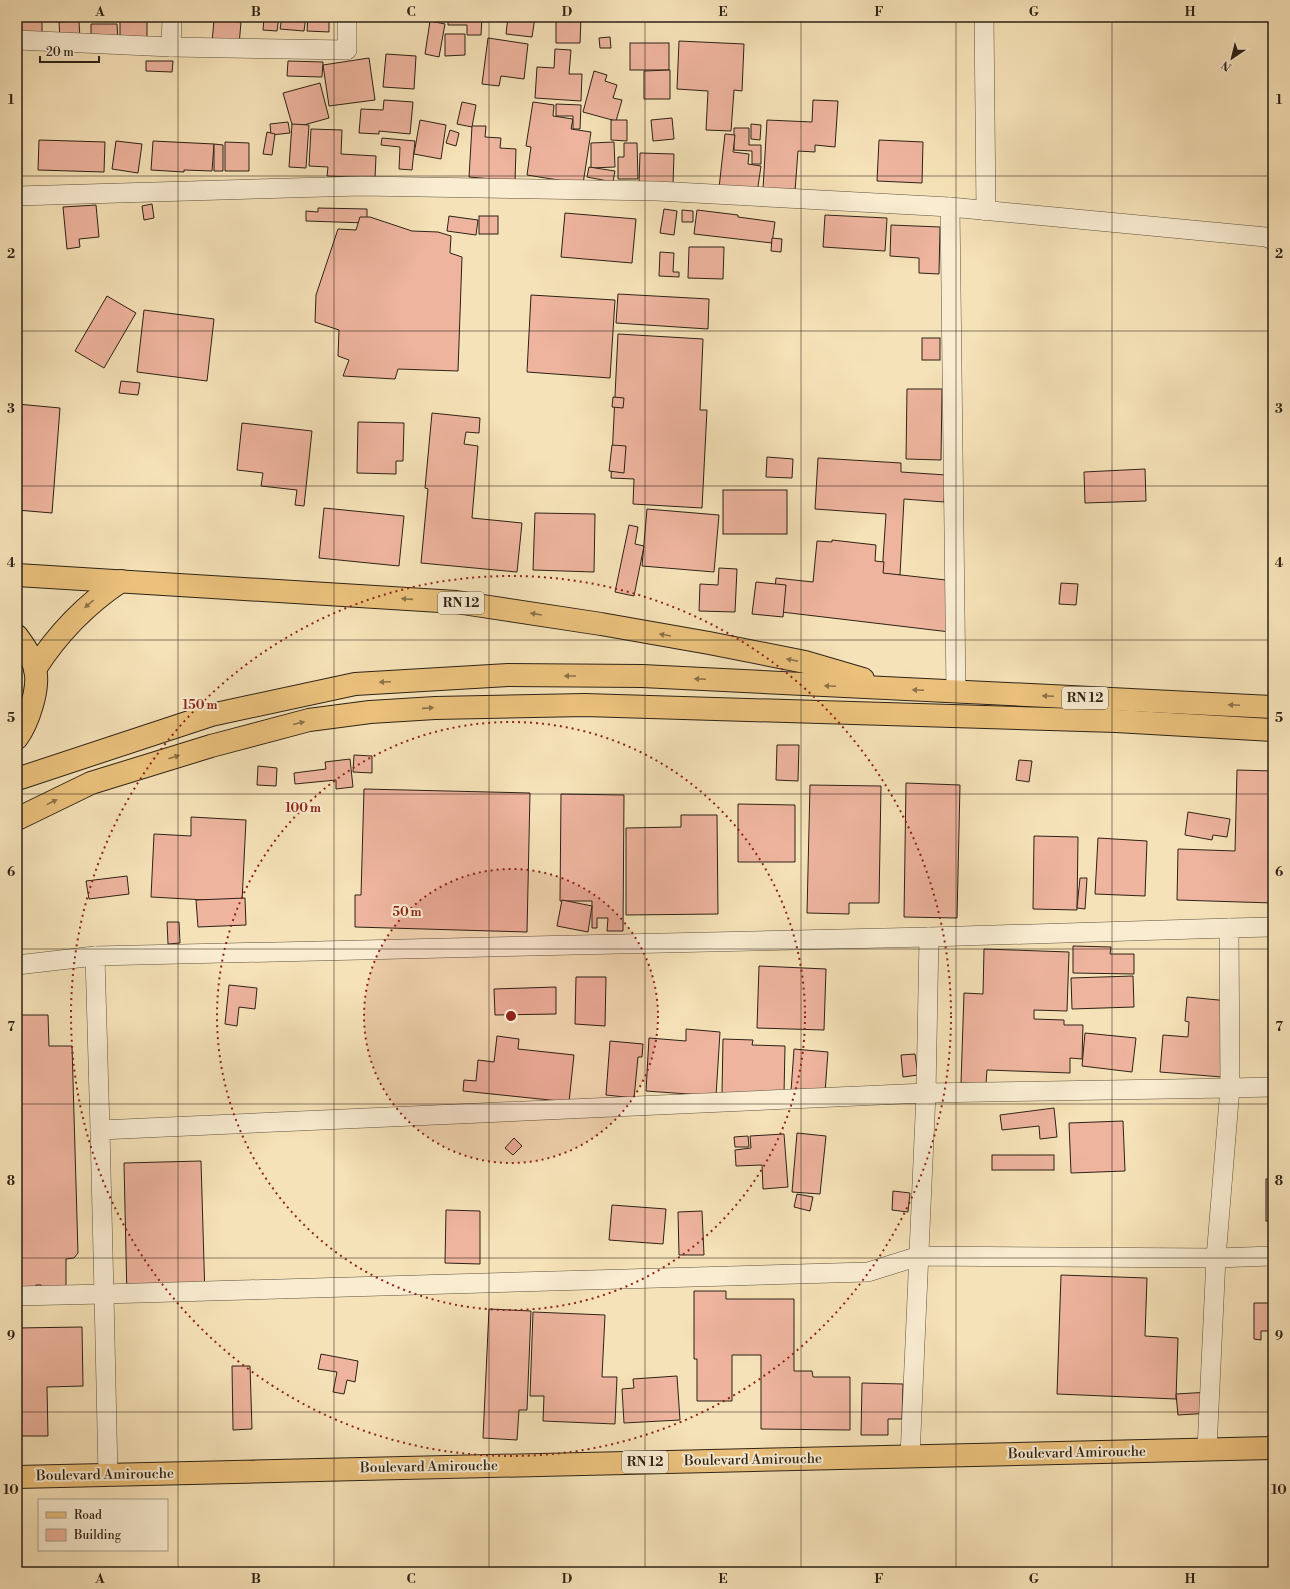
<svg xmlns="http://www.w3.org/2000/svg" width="1290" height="1589" viewBox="0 0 1290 1589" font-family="'Libre Bodoni',serif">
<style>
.building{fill:#eeb49e;stroke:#2d2216}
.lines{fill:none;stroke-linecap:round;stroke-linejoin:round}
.minor-casing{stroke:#5f523e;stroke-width:20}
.primary-casing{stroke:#2d2216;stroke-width:24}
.trunk-casing{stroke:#2d2216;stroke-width:24}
.minor{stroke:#f9ecd1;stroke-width:19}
.primary{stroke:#ebc17c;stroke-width:22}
.trunk{stroke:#ebc17c;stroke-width:22}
.oneway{fill:#8c7249}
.grid{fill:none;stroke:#2d2216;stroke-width:1;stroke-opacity:0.55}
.ring{fill:none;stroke:#8f2418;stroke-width:2;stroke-dasharray:2 4}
.labels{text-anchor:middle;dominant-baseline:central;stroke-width:4;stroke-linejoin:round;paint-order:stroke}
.shield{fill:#f9ecd1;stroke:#6a5f4e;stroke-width:1}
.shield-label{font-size:13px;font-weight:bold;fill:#2d2216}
.street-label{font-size:14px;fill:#2d2216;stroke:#f9ecd1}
.centre{fill:#8f2418;stroke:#f9ecd1;stroke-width:2}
.ring-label{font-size:12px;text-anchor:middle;font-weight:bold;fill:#8f2418;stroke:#f9ecd1;stroke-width:4;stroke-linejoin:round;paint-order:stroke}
.neatline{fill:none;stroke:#2d2216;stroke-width:1.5}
.grid-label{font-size:13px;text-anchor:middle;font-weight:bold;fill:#2d2216}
</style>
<rect width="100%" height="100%" fill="#f6e2b8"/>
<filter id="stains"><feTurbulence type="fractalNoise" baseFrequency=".005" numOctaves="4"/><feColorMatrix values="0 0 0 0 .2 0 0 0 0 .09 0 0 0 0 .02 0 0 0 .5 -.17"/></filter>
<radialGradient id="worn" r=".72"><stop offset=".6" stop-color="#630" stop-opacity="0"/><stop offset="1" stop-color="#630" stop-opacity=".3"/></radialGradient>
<!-- building -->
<g class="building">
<polygon points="264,17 279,17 277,31 263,30"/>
<polygon points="282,17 306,17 304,31 280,29"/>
<polygon points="308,17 329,17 329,32 307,31"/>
<polygon points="448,17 482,17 481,35 467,35 467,25 448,25"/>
<polygon points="508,17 535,17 532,37 506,34"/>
<polygon points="556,17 581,17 580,43 556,43"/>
<rect x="17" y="19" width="25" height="19"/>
<rect x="120" y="19" width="27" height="20"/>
<polygon points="214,20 241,22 239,45 212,43"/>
<polygon points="79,21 80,39 60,39 59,22"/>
<polygon points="430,21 445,24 439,57 425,54"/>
<polygon points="91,24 117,24 118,40 91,40"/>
<polygon points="445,34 465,34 465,55 445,56"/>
<polygon points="610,37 611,48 600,48 599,38"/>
<polygon points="488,38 528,44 524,79 501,76 499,86 482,84"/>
<polygon points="679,41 744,44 742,91 734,90 731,131 706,130 708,91 677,89"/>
<rect x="630" y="43" width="39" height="27"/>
<polygon points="555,49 571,50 569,74 582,74 581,101 535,98 537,67 554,68"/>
<polygon points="386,54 416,56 414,89 383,87"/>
<polygon points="369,58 375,100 329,106 323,65"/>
<polygon points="146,61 173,61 172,72 146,71"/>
<polygon points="288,61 323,62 322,77 287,76"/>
<polygon points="670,70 670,99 644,99 644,71"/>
<polygon points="594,71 607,75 605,81 617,85 613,98 622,100 616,121 583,112"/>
<polygon points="320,83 329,118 293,128 283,93"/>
<polygon points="384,100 413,102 410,134 379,131 379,134 359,133 361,109 383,110"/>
<polygon points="813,100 838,101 835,147 815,145 815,152 798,151 795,191 763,189 767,120 812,122"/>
<polygon points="462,102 476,105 472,127 457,124"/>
<polygon points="533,102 554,105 553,116 573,119 571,129 591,132 583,184 527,175 531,147 526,146"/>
<polygon points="556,104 581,105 580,129 573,129 573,116 556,116"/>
<polygon points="672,118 674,139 653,141 651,120"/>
<polygon points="420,120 446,125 441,159 414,154"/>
<polygon points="611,120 627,120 627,141 611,140"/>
<polygon points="288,122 290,133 271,135 270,124"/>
<polygon points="292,124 309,125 306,168 289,167"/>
<polygon points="751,124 761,125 760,140 751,139"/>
<polygon points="472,126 486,126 485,137 501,138 500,148 516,149 515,181 469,177"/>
<polygon points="734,128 749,128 749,145 761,145 761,164 752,164 752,151 734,150"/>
<polygon points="311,129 342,130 341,154 376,156 375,178 327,176 328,167 309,166"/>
<polygon points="450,130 459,133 456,146 446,143"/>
<polygon points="267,132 275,134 272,155 263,154"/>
<polygon points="725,134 735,135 733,152 749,154 748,164 761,166 757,193 719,188"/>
<polygon points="382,138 415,141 412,170 399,169 400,147 381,145"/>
<polygon points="39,140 105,142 104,172 38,170"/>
<polygon points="879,140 923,142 922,183 877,181"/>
<polygon points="116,141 142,144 138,173 112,169"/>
<polygon points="153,141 214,144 212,171 184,170 184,172 151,170"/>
<polygon points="225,142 249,143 249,171 225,171"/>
<polygon points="614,142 615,167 591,168 591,143"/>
<polygon points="624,143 637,143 638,179 618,179 618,157 624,157"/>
<polygon points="214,144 223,145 223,171 214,171"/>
<polygon points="640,153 674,154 673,184 639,183"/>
<polygon points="589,167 615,171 613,182 587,177"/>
<polygon points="152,204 154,218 144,220 142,206"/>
<polygon points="96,205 99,237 79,239 80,247 67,249 63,207"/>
<polygon points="318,208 367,209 367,223 306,221 306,211 318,212"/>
<polygon points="664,209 677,211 674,235 660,233"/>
<polygon points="682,210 693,211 693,222 682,222"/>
<polygon points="697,210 738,215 738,217 775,222 772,243 694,234"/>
<polygon points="565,213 636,219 632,263 561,257"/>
<polygon points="825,215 887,218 885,251 823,247"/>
<polygon points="449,216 478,220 476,235 447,231"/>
<rect x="479" y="216" width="19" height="18"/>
<polygon points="360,217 370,217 412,231 438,232 451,236 450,253 462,257 458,371 398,369 395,379 343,376 349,360 338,356 339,330 315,322 316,295 338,229 356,230"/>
<polygon points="891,225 940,227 939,274 919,273 919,258 890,256"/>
<polygon points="772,238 782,239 781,252 771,251"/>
<polygon points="689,247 724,247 723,279 688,278"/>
<polygon points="660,252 674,253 673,272 679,272 679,277 659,276"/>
<polygon points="618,294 709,299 708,329 616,323"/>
<polygon points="531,295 615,300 610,378 527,372"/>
<polygon points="107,296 136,313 104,368 75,351"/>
<polygon points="144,310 214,319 207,381 137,372"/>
<polygon points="618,334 703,339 700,410 707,410 702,508 633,504 634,479 611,478"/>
<rect x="922" y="338" width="18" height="22"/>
<polygon points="121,381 140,383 138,395 119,393"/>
<polygon points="907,389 942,389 941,460 906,459"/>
<polygon points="613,397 624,398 623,408 612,407"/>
<polygon points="17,404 60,408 52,513 17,510"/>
<polygon points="432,413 480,418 479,433 466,432 464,444 478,446 472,518 522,523 517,572 421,563 428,489 425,488"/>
<polygon points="358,422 404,423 403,461 396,461 396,474 357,473"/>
<polygon points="242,423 312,431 304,506 295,505 297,490 261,486 263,473 237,470"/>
<polygon points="612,445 626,446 624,473 609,471"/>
<polygon points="767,457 793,459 792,478 766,477"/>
<polygon points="818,458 901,463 901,472 946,475 944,502 904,499 900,575 882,574 886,514 815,509"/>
<polygon points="1145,469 1146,501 1085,503 1084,472"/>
<rect x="723" y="490" width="64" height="44"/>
<polygon points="324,508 404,516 399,566 319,558"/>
<polygon points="647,509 719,515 714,572 642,566"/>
<polygon points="535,513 595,514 594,572 533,570"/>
<polygon points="629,525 638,527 635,544 644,546 634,596 615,592"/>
<polygon points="832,540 876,545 875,561 884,562 883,573 955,581 950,632 773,611 776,578 813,582 817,541 832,542"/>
<polygon points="719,568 737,569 735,612 699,611 700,584 718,585"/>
<polygon points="756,582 786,585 783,617 752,614"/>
<polygon points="1061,583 1078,584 1076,605 1059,604"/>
<polygon points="777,745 799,745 798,781 776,780"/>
<polygon points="354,755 372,756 372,773 353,772"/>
<polygon points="350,759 353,787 336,789 336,780 295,784 294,773 326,769 325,762"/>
<polygon points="1019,760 1032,761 1029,782 1016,780"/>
<polygon points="258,766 277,768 276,786 257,785"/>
<polygon points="1237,770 1273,771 1273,903 1177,900 1178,849 1235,851"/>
<polygon points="906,783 960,785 957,918 904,917"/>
<polygon points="810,785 881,786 879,903 849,903 849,914 807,913"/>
<polygon points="364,789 530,793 527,932 355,927 355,895 361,895"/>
<polygon points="561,794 624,795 623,931 607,931 608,918 597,918 597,928 592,928 592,901 560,901"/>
<polygon points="738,804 795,805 795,862 738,862"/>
<polygon points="1188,812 1230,819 1227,837 1213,835 1212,840 1185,835"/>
<polygon points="681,815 717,815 718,914 626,915 626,828 681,827"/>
<polygon points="191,817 246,820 242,902 151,897 154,834 191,836"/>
<polygon points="1034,836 1078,837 1077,910 1033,909"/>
<polygon points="1098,838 1147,841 1145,896 1095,894"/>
<polygon points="127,876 129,894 89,899 86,881"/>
<polygon points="1080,878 1087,878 1085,909 1077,908"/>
<polygon points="245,898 246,925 198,927 196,900"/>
<polygon points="562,900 592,906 588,932 557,926"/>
<polygon points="167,922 179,922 180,943 168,944"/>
<polygon points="1073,946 1111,947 1110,954 1134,954 1134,974 1073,973"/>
<polygon points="984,949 1069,952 1067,1011 1034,1010 1034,1019 1064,1020 1064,1025 1083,1025 1082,1059 1070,1058 1070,1073 987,1070 986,1084 961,1083 964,993 983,994"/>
<polygon points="759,966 826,969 824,1030 757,1028"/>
<polygon points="1133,976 1134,1007 1072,1009 1071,978"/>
<polygon points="576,977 606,977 605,1026 575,1024"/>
<polygon points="229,985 257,988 255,1009 239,1007 237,1026 225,1024"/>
<polygon points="556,987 556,1014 495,1015 494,989"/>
<polygon points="1187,997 1229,1001 1222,1077 1160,1072 1163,1035 1188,1037 1189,1022 1185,1021"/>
<polygon points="17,1015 48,1015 49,1046 72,1046 78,1253 74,1258 66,1259 66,1289 41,1290 41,1285 36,1285 36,1290 17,1290"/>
<polygon points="686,1029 720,1032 716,1096 646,1091 649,1038 686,1041"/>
<polygon points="1085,1033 1136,1038 1132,1072 1082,1066"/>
<polygon points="1273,1033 1273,1060 1272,1060"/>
<polygon points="497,1036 519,1039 518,1049 574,1055 569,1102 463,1091 464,1080 476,1081 478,1060 494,1062"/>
<polygon points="723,1039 753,1040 752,1045 785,1046 784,1094 722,1093"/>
<polygon points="610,1041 643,1044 642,1057 638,1057 634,1098 606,1095"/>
<polygon points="794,1049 828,1052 825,1093 791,1091"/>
<polygon points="915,1054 918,1075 903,1077 901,1055"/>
<polygon points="1054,1108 1057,1137 1040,1139 1039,1126 1002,1130 1000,1115"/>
<polygon points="1123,1121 1125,1171 1071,1173 1069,1123"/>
<polygon points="797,1133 826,1136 820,1194 792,1192"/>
<polygon points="784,1134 788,1187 763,1189 762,1165 736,1166 735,1150 751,1148 750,1136"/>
<polygon points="748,1136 749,1147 735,1147 734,1137"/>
<polygon points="514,1138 522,1146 513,1155 505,1148"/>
<rect x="992" y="1155" width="62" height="15"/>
<polygon points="201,1161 205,1297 127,1299 124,1163"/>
<rect x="1266" y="1179" width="7" height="42"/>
<polygon points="893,1191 910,1193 908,1212 892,1210"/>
<polygon points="797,1194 813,1197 810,1211 794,1207"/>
<polygon points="612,1205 666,1209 663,1244 609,1240"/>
<polygon points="446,1210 480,1211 480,1264 445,1263"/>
<polygon points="702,1211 704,1255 679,1255 678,1212"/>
<polygon points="1061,1275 1147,1278 1145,1336 1178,1338 1176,1399 1057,1394"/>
<polygon points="694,1291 726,1291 726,1299 794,1299 794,1371 812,1371 813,1377 850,1377 850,1430 761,1429 761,1355 732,1355 732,1401 697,1401 697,1359 694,1359"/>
<polygon points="1254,1303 1273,1303 1273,1331 1261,1331 1261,1340 1254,1339"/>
<polygon points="489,1309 531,1311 527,1410 519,1410 517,1440 483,1438"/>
<polygon points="533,1312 605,1315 602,1377 617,1377 615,1424 543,1421 544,1396 530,1396"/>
<polygon points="82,1327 83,1386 47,1387 48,1436 17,1436 17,1328"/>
<polygon points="321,1354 358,1361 355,1382 347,1380 344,1394 333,1392 337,1372 318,1369"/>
<polygon points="232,1366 250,1366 252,1429 233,1430"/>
<polygon points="677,1376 680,1420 624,1423 622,1389 634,1388 633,1379"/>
<polygon points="862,1383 903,1384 902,1419 888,1419 888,1435 861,1435"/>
<polygon points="1210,1392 1211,1413 1178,1415 1176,1394"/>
</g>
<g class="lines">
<defs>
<g id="minor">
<polyline points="984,17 986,211"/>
<polyline points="17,40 171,47 347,50 347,17"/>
<polyline points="171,47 172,17"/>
<polyline points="17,196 361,186 657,191 950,207 1266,237 1273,240"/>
<polyline points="950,207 956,692"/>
<polyline points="1273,927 1229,928 1230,1088 1273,1087"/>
<polyline points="17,965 95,956"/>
<polyline points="100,1130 95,956 929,937"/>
<polyline points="17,1296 104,1294 108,1475"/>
<polyline points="1207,1450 1216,1258 1273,1256"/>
<polyline points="910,1457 926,1093 100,1130 104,1294 868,1272 919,1256 1216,1258 1230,1088 926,1093 929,937 1229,928"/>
</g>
<polyline id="primary" points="17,1477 1273,1448"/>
<g id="trunk">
<polyline points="17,575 456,602 601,624 709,643 805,662 863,679"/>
<path d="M17,636C23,644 33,659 35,669C40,688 28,723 17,738"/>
<path d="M35,669C58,633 85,605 121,581"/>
<polyline points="17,779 211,715 355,684 508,675 642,676 1273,707"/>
<polyline points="17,819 91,783 211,746 309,720 370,712 435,708 585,705 1116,721 1273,730"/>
</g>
</defs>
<!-- minor casing -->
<use href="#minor" class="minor-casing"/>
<!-- primary casing -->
<use href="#primary" class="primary-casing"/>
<!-- trunk casing -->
<use href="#trunk" class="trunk-casing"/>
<!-- minor -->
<use href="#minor" class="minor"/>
<!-- primary -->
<use href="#primary" class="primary"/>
<!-- trunk -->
<use href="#trunk" class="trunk"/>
</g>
<!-- one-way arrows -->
<defs><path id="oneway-solid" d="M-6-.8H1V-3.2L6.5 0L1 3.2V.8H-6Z"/></defs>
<g class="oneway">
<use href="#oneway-solid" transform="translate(407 599) rotate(-176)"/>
<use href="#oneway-solid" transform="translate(89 604) rotate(140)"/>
<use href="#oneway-solid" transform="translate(536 614) rotate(-171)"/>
<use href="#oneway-solid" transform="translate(665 635) rotate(-170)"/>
<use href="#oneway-solid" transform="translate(792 660) rotate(-169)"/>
<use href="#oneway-solid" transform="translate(570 676) rotate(-180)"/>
<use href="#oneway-solid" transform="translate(700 679) rotate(-177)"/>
<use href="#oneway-solid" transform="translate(385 682) rotate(177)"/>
<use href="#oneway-solid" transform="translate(830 686) rotate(-177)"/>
<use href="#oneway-solid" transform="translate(918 690) rotate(-178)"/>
<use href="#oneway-solid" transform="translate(1048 696) rotate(-177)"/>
<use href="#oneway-solid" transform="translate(1234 705) rotate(-177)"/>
<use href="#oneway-solid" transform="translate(428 708) rotate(-4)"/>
<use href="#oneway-solid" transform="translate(299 723) rotate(-14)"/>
<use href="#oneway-solid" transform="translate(174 757) rotate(-18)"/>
<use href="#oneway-solid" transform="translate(52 802) rotate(-26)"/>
</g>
<!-- grid -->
<path class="grid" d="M178,17V1572M334,17V1572M489,17V1572M645,17V1572M801,17V1572M956,17V1572M1112,17V1572M17,176H1273M17,331H1273M17,486H1273M17,640H1273M17,794H1273M17,949H1273M17,1104H1273M17,1258H1273M17,1412H1273"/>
<!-- distance rings -->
<circle cx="511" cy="1016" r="147" fill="#8f2418" fill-opacity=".12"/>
<g class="ring">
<circle cx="511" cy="1016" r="147"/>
<circle cx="511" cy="1016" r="294"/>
<circle cx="511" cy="1016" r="440"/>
</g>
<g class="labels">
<!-- shield labels -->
<g class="shield">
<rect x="438" y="592" width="46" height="22" rx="3"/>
<rect x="1062" y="687" width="46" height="22" rx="3"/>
<rect x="622" y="1451" width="46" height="22" rx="3"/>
</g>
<g class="shield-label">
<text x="461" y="603">RN 12</text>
<text x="1085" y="698">RN 12</text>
<text x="645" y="1462">RN 12</text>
</g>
<!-- street labels -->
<g class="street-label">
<text transform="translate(1077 1453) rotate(-1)">Boulevard Amirouche</text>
<text transform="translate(753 1460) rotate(-1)">Boulevard Amirouche</text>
<text transform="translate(429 1467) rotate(-1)">Boulevard Amirouche</text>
<text transform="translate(105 1475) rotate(-1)">Boulevard Amirouche</text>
</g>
</g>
<circle cx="511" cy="1016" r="6" class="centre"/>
<g class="ring-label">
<text x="200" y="709">150 m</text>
<text x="303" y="812">100 m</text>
<text x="407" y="916">50 m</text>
</g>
<!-- margin -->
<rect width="1290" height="1589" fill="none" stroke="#f6e2b8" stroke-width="44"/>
<!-- legend -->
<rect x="38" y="1499" width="130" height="52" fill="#f9ecd1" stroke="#a79b86"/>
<rect x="46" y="1512" width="20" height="6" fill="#ebc17c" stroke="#a79b86"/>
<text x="74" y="1519" font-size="12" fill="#2d2216">Road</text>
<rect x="46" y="1529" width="20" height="12" fill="#eeb49e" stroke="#a79b86"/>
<text x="74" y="1539" font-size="12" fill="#2d2216">Building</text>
<!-- north arrow -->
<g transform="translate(1232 58) rotate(215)" stroke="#f9ecd1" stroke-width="3" paint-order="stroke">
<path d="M0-3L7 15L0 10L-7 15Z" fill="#2d2216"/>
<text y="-6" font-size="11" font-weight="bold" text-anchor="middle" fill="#2d2216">N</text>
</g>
<!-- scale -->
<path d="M40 56v6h59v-6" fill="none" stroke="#2d2216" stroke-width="2"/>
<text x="46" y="56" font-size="12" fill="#2d2216" stroke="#f9ecd1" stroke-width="3" paint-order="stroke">20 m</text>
<rect x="22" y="22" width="1246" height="1545" class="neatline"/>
<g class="grid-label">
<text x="100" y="16">A</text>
<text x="256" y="16">B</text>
<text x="411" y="16">C</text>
<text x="567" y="16">D</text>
<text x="723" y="16">E</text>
<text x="879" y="16">F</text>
<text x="1034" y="16">G</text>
<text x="1190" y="16">H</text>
<text x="11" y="104">1</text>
<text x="1279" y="104">1</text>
<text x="11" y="258">2</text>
<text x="1279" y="258">2</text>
<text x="11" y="413">3</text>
<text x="1279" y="413">3</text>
<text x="11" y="567">4</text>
<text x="1279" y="567">4</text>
<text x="11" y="722">5</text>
<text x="1279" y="722">5</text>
<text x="11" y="876">6</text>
<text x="1279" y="876">6</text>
<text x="11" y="1031">7</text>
<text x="1279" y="1031">7</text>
<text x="11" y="1185">8</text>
<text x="1279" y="1185">8</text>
<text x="11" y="1340">9</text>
<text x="1279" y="1340">9</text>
<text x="11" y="1494">10</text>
<text x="1279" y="1494">10</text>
<text x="100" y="1583">A</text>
<text x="256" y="1583">B</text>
<text x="411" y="1583">C</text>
<text x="567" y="1583">D</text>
<text x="723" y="1583">E</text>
<text x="879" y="1583">F</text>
<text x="1034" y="1583">G</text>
<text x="1190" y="1583">H</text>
</g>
<rect width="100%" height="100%" filter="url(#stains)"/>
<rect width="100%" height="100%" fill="url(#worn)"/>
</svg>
